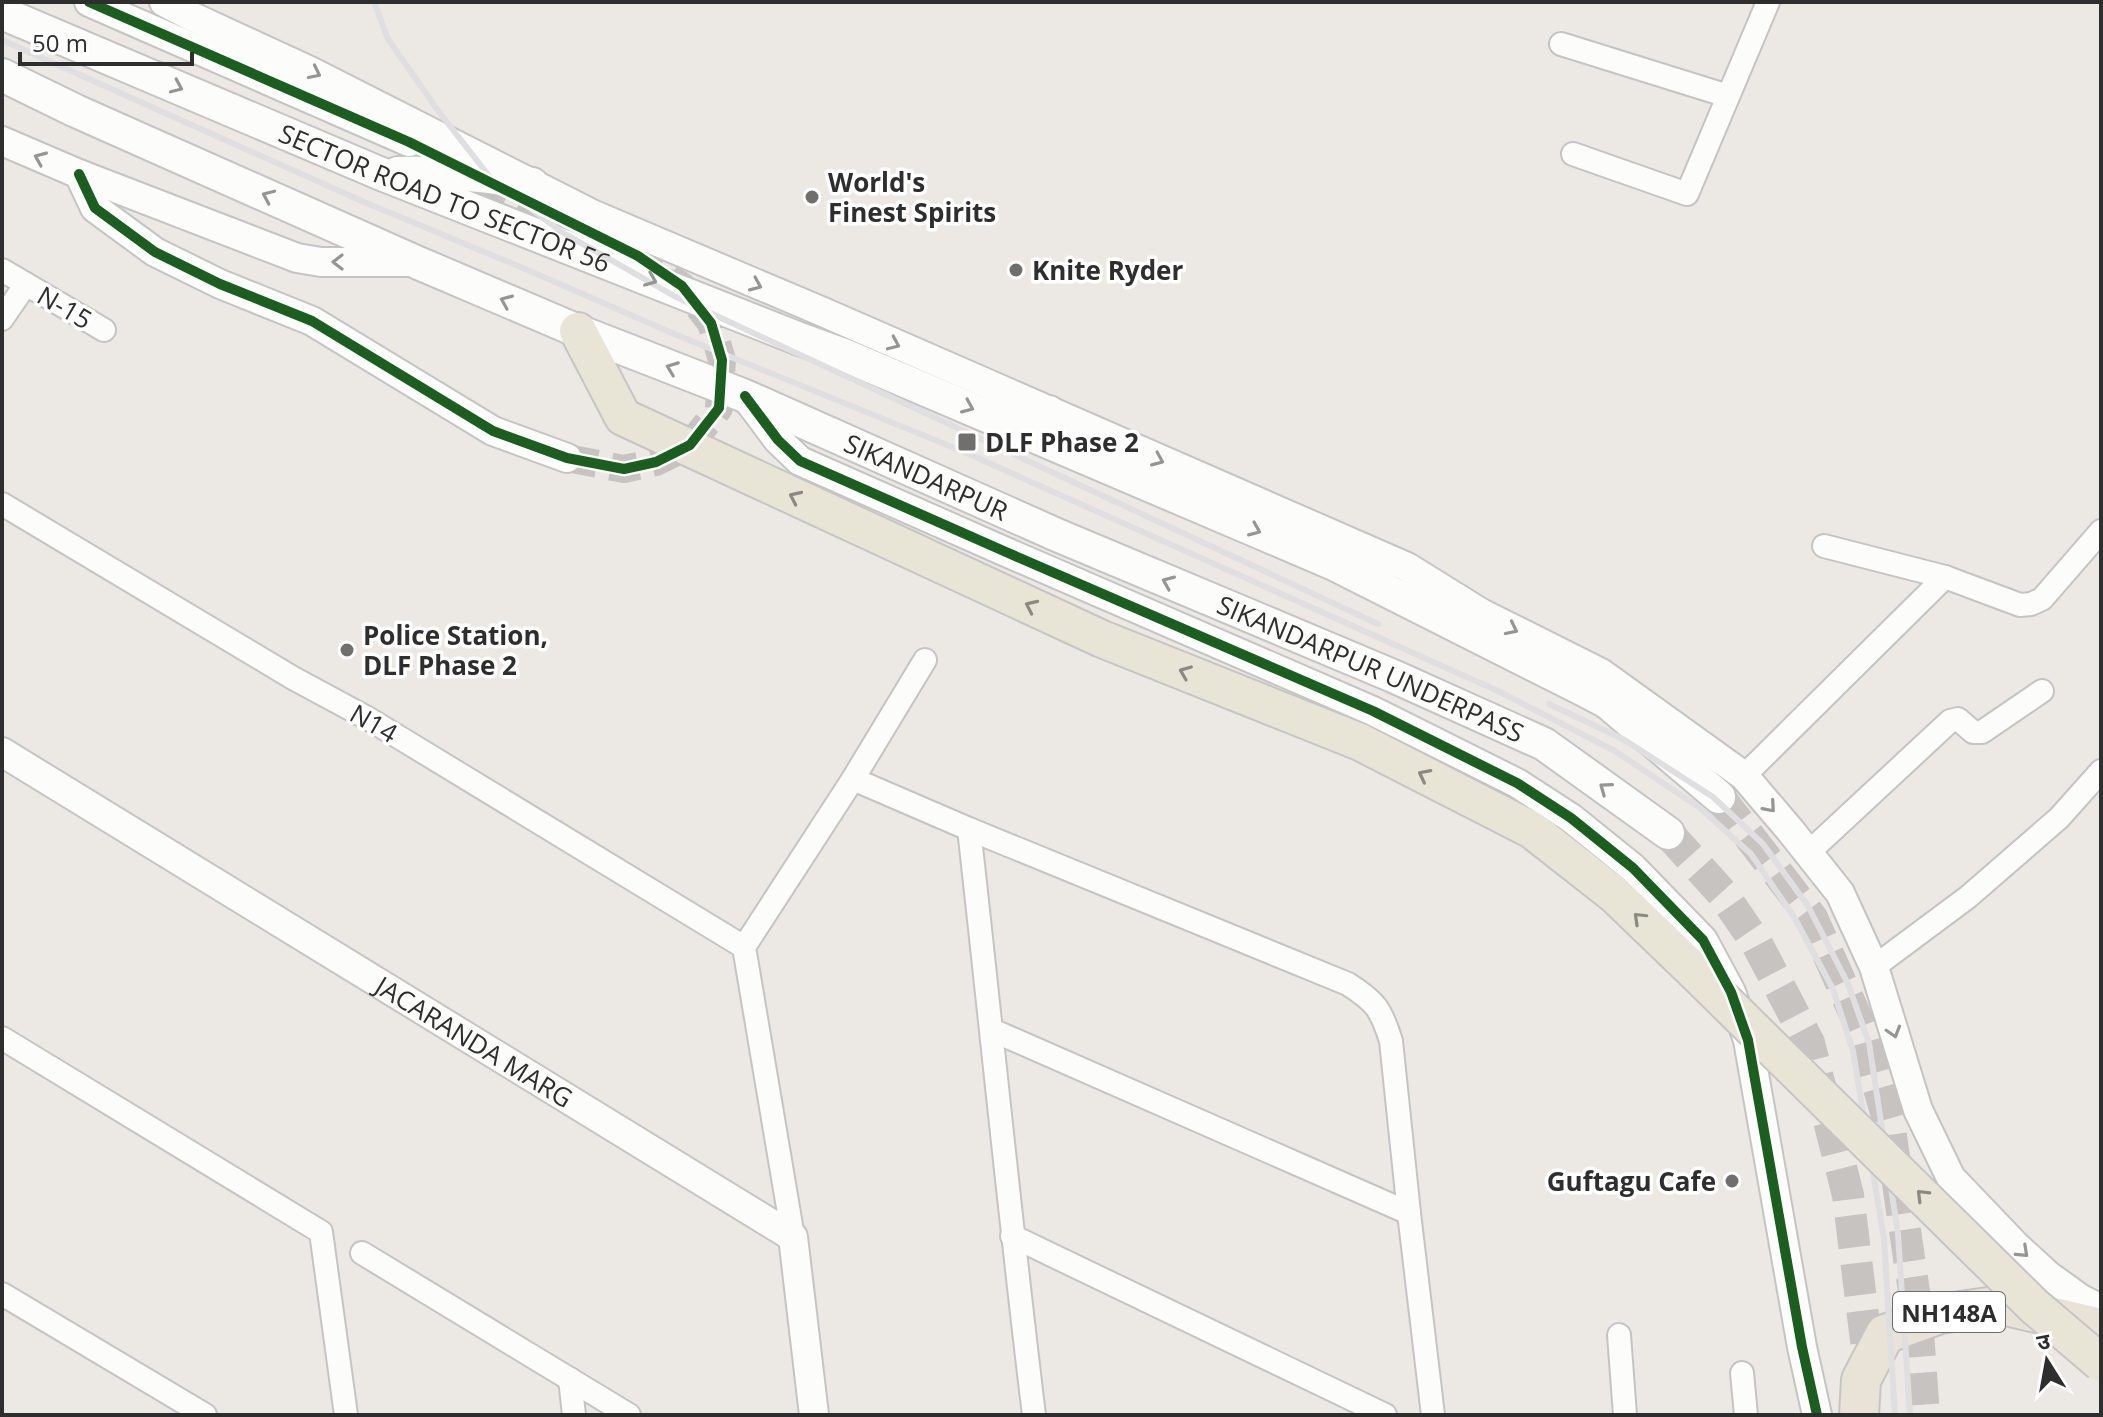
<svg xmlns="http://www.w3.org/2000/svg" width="2103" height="1417" viewBox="0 0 2103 1417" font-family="'Open Sans','Noto Sans Devanagari',sans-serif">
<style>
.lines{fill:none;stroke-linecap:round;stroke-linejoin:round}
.tertiary-tunnel{stroke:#c6c3c0;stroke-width:28;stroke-dasharray:28 14;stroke-linecap:butt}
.secondary-tunnel{stroke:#c6c3c0;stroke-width:32;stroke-dasharray:32 16;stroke-linecap:butt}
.minor-casing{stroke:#c5c4c5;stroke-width:26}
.tertiary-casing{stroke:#c5c4c5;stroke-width:32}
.secondary-casing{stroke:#c5c4c5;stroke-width:36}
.primary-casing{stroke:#c6c5c4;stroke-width:40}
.trunk-casing{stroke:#c6c5c4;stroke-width:42}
.minor{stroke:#fcfcfb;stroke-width:22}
.tertiary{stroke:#fcfcfb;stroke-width:28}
.secondary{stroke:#fcfcfb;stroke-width:32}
.primary{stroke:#e8e4d6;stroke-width:36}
.trunk{stroke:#e9e2d6;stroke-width:38}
.rail{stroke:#dfdfe1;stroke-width:6}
.primary-bridge-casing{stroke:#c6c5c4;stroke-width:40;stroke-linecap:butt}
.primary-bridge{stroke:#e8e4d6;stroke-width:36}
.cycleway-casing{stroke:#fff;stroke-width:15}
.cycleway{stroke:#1b5e20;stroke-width:10}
.oneway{stroke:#959594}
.oneway2{stroke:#8b8982}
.poi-dot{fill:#706f6e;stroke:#fff;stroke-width:3}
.labels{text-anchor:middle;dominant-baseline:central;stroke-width:7;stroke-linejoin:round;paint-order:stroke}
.shield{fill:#fff;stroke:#6d6d6d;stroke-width:2}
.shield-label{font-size:24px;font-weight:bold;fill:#2e2e2e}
.poi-label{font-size:26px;font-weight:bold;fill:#2e2e2e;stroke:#fff;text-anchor:start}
.street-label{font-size:26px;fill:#2e2e2e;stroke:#fff}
</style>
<rect width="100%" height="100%" fill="#ece8e4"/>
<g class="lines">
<!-- tertiary-tunnel -->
<polyline class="tertiary-tunnel" points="409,142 638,256 682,286 711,323 722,360 719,408 690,445 656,462 624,469 567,458"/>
<!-- secondary-tunnel -->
<g class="secondary-tunnel">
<polyline points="1719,797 1812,918 1862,1030 1889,1123 1916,1305 1924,1415"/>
<polyline points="1668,833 1722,893 1757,944 1809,1043 1848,1195 1870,1372"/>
</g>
<defs>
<g id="minor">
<polyline points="1561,44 1728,96"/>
<polyline points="1573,154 1687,194 1768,2"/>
<polyline points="2,270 104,330"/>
<polyline points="2,319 26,284"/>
<polyline points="2,504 293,678 369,719 744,947"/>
<polyline points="1824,546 1945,577"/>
<polyline points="1744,776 1945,577 2020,605 2031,604 2042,599 2101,531"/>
<polyline points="853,779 925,660"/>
<path d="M969,829L1348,984C1376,1002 1381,1009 1391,1041L1409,1213L992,1030"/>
<polyline points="1808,853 1950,721 1958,719 1973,732 1982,732 2042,691"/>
<polyline points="1874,967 1968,897 2059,818 2101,771"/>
<polyline points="2,1038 321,1232 346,1415"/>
<polyline points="1409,1213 1433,1415"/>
<polyline points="1012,1236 1385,1415"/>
<path d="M793,1237L744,947L853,779L969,829C991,1024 1010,1220 1034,1415"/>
<polyline points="362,1253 629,1415"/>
<polyline points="2,1294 205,1415"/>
<polyline points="1619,1335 1625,1415"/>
<polyline points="1742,1373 1746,1415"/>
<polyline points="570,1379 574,1415"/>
</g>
<g id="tertiary">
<polyline points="89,2 409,142"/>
<polyline points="164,2 193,17 310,71 594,215 823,312 1407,567 1481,613"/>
<polyline points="2,141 79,174 297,258 321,262 415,262"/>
<polyline points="79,174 95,208 155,252 220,284 312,321 493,431 567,458"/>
<polyline points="745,396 778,440 800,461 1006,552 1373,711 1517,783 1571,818 1633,868 1703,940 1731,992 1748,1040 1802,1347 1817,1415"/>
<polyline points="1464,608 1481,613 1601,673 1744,776 1790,830 1840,893 1874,967 1918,1110 1951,1178 2016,1246 2049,1276 2081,1299 2101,1309"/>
<path id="s1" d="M2,752L793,1237L814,1415"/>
</g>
<g id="secondary">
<path id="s2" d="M2,13L379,173L797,338L844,355L1334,564L1580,688L1607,702L1719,797"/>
<path id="s3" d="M2,75L76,111L416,262L578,331L745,396L1057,535L1393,676L1544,744L1668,833"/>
<path d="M398,173C443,172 488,175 532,184"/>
<polyline points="1049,412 1080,455"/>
</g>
<polyline id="primary" points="578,331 623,417 1102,639 1360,742 1532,830 1615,895 1695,972"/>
<polyline id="trunk" points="1859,1415 1861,1380 1885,1334 1940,1314 2002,1305 2101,1328"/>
</defs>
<!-- minor casing -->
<use href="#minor" class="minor-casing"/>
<!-- tertiary casing -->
<use href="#tertiary" class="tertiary-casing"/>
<!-- secondary casing -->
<use href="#secondary" class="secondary-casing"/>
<!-- primary casing -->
<use href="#primary" class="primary-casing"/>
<!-- trunk casing -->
<use href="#trunk" class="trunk-casing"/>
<!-- minor -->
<use href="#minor" class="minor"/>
<!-- tertiary -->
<use href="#tertiary" class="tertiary"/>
<!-- secondary -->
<use href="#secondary" class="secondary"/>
<!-- primary -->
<use href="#primary" class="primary"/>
<!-- trunk -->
<use href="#trunk" class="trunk"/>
<!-- rail -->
<g class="rail">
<polyline points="374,2 388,39 439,112 489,176 560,231 676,297 1378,624"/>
<polyline points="2,40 364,202 523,268 672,333 962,451 1498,691 1615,751 1700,808 1751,854 1794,917 1833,989 1853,1051 1884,1239 1895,1415"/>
<polyline points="1549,704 1623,739 1713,797 1763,844 1808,906 1848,984 1869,1043 1898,1234 1910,1415"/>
</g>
<defs>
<polyline id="primary-bridge" points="1695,972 2034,1306 2101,1363"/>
</defs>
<!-- primary-bridge casing -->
<use href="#primary-bridge" class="primary-bridge-casing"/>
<!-- primary-bridge -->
<use href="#primary-bridge" class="primary-bridge"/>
<defs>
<g id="cycleway">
<polyline points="79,174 95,208 155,252 220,284 312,321 493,431 567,458 624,469 656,462 690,445 719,408 722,360 711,323 682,286 638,256 409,142 89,2"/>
<polyline points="745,396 778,440 800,461 1006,552 1373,711 1517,783 1571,818 1633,868 1703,940 1731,992 1748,1040 1802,1347 1817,1415"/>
</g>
</defs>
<!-- cycleway casing -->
<use href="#cycleway" class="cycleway-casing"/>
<!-- cycleway -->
<use href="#cycleway" class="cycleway"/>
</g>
<!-- one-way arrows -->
<defs><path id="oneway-chevron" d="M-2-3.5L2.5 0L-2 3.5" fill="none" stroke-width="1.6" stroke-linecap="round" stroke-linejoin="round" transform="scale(2)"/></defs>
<g class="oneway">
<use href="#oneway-chevron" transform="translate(315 73) rotate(26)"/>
<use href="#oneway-chevron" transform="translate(177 87) rotate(24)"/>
<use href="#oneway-chevron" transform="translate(40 158) rotate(-157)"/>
<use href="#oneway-chevron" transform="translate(268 196) rotate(-156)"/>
<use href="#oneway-chevron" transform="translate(338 262) rotate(-180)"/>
<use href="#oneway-chevron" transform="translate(651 280) rotate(22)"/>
<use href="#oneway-chevron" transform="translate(756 285) rotate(23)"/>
<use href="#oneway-chevron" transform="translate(506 301) rotate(-157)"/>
<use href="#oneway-chevron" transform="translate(894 344) rotate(24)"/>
<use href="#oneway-chevron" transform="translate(672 368) rotate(-159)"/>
<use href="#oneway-chevron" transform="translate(968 407) rotate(23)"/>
<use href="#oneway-chevron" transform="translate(1158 460) rotate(23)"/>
<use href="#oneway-chevron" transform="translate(1255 530) rotate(23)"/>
<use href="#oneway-chevron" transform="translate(1168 582) rotate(-157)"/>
<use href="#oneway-chevron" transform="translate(1512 629) rotate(26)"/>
<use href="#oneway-chevron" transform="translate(1605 788) rotate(-144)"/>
<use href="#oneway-chevron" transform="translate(1770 807) rotate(49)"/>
<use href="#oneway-chevron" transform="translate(1894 1032) rotate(73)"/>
<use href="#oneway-chevron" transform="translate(2023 1252) rotate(43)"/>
</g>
<g class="oneway2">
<use href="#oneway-chevron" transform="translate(795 497) rotate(-155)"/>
<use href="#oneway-chevron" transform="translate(1031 606) rotate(-155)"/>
<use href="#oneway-chevron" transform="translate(1185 672) rotate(-158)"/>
<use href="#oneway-chevron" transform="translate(1424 775) rotate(-153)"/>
<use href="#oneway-chevron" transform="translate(1639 918) rotate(-136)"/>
<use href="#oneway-chevron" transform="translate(1922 1195) rotate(-135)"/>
</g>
<!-- markers -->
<g class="poi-dot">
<circle cx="812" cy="197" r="8"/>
<circle cx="1016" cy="270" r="8"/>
<rect x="957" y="432" width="20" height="20" rx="4"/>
<circle cx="347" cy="650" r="8"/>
<circle cx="1732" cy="1181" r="8"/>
</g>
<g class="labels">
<!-- shield labels -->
<rect class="shield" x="1893" y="1292" width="112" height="40" rx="6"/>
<g class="shield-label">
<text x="1949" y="1312">NH148A</text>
</g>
<!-- poi labels -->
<g class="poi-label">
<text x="828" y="182">World's<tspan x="828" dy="30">Finest Spirits</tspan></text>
<text x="1032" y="270">Knite Ryder</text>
<text x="985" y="442">DLF Phase 2</text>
<text x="363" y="635">Police Station,<tspan x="363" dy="30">DLF Phase 2</tspan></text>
<text x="1716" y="1181" text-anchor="end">Guftagu Cafe</text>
</g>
<!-- street labels -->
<g class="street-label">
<text stroke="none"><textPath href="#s2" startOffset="480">SECTOR ROAD TO SECTOR 56</textPath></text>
<text transform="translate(65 307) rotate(30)">N-15</text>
<text stroke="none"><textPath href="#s3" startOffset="1008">SIKANDARPUR</textPath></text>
<text stroke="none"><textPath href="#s3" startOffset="1492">SIKANDARPUR UNDERPASS</textPath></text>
<text transform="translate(374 723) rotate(30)">N14</text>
<text stroke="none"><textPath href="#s1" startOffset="554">JACARANDA MARG</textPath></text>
</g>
</g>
<!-- border -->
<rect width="2103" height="1417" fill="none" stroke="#2e2e2e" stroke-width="8"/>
<!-- north arrow -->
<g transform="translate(2047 1361) rotate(349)" stroke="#ffffff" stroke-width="6" paint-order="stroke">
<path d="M0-6L14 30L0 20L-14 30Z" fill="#2e2e2e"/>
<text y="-12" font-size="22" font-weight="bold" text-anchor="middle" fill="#2e2e2e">उ</text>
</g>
<!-- scale -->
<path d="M20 52v12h172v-12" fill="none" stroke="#2e2e2e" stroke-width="4"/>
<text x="32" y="52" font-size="24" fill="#2e2e2e" stroke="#ffffff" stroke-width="6" paint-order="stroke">50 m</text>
</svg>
